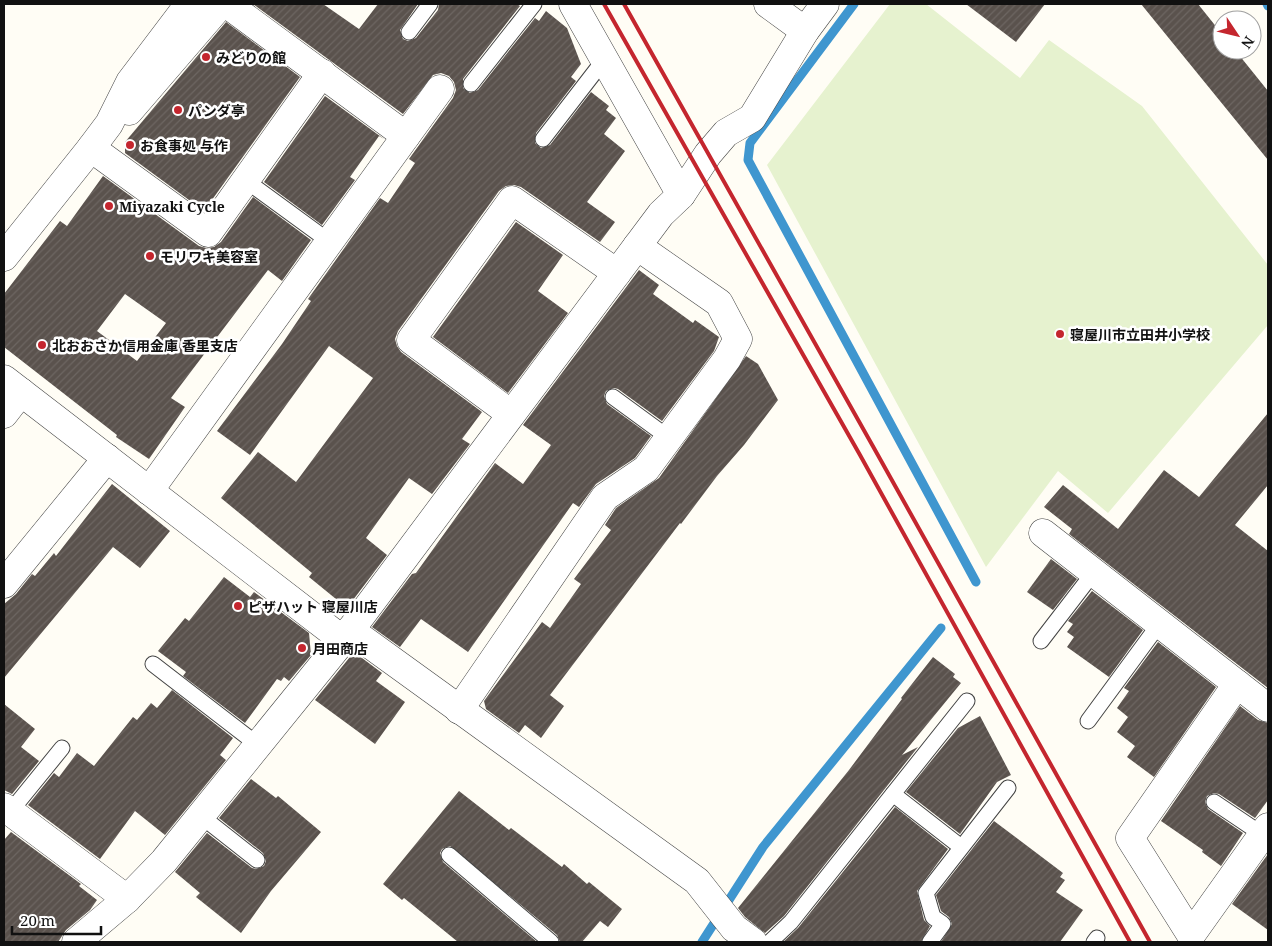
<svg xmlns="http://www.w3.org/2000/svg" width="1272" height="946" viewBox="0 0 1272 946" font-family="'Noto Serif','Noto Sans JP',serif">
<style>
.pitch{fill:#e6f2cf}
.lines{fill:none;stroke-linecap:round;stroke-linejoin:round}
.stream{stroke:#3f96cf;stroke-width:9}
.building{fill:url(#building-hatch);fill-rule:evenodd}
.lane-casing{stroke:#444;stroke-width:17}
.street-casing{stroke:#444;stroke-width:29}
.lane{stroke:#fff;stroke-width:15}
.street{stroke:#fff;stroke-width:28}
.rail{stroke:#c4262e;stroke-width:4}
.poi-dot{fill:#c4262e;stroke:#fff;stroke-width:2}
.labels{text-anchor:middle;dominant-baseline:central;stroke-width:5;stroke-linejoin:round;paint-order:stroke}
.poi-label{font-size:14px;font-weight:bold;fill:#111;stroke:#fff;text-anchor:start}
</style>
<defs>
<pattern id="building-hatch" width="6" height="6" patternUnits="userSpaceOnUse" patternTransform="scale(1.25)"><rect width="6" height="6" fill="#5a524d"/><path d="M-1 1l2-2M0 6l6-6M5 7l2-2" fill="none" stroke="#6d6662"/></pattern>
</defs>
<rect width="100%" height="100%" fill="#fffdf5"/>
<!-- pitch -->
<polygon class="pitch" points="890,4 926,4 1020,78 1049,40 1142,106 1268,265 1268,325 1108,513 1058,471 986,567 767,165"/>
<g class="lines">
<!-- stream -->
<g class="stream">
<polyline points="854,4 750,143 748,160 976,582"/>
<polyline points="1267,4 1268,6"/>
<polyline points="702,942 763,847 941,628"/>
</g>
</g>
<!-- building -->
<g class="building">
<polygon points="253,4 323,4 359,29 378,4 418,4 400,30 403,39 408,41 416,38 438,10 439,4 517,4 520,6 463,79 463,88 470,93 478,90 535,18 539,21 546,11 567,28 581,64 571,77 576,81 536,133 535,143 541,148 550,145 591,92 609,106 606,110 616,118 604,134 625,151 587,202 615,222 600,242 521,187 514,185 506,186 499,191 398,331 395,339 397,346 401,352 482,412 462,439 470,444 432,494 409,478 366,538 387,555 347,608 309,577 312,573 221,498 258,452 296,482 373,378 329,346 250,455 217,431 282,344 311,301 308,299 380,198 388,203 415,163 409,159 453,98 456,90 454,82 449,76 441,73 433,75 403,114"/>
<polygon points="966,4 1045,4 1016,42"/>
<polygon points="1141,4 1198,4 1222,34 1222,50 1235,50 1268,91 1268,160"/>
<polygon points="226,22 300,77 204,211 125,153 125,142"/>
<polygon points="325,96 384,139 379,136 350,177 355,180 322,225 264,182"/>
<path d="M103,176L199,246L206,248L214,247L221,242L253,197L311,240L282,281L268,270L171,398L185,407L149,459L116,437L117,435L4,347V294L60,221L67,226ZM125,294L166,323L137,361L97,331Z"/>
<polygon points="516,222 563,255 538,291 568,313 508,393 433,337"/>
<polygon points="639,270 659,285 653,294 693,323 695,320 719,337 714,351 662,421 618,389 614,388 606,391 604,396 607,404 651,436 635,458 596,484 579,507 573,503 468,652 421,619 400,647 372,627 412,574 416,573 495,463 523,484 551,445 523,425"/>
<polygon points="746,356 758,364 778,400 744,445 717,476 681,524 680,523 550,695 564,706 541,738 525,725 519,733 486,709 484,701 542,622 550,628 581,584 574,579 611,530 605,525 616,508 659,478"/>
<polygon points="1268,413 1268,485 1235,525 1268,551 1268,688 1069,534 1072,529 1044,507 1063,485 1118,529 1164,470 1199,497"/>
<polygon points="112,484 170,531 140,568 113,547 4,678 4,604 16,594 32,574 35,576 54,553 56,556"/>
<polygon points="1051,559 1077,579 1053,610 1027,592"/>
<polygon points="224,577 250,597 254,592 309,633 311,655 289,681 284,677 281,681 277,679 245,723 183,676 186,672 158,651 185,618 189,621"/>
<polygon points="1092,591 1143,630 1109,677 1067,647 1074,637 1067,632 1073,624 1068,621"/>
<polygon points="1158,642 1216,687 1154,777 1127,757 1135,746 1117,732 1128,717 1117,708 1129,691 1124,688"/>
<polygon points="354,652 382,673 376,681 405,702 375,744 315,700"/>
<polygon points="933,657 955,674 953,677 961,683 902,755 918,747 784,916 765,933 745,917 738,908 849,770 902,699 901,698"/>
<polygon points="172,690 233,738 220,755 226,760 165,835 135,811 100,859 28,805 54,773 59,777 77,753 94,766 133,717 137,720 151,703 157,708"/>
<polygon points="4,704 35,729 21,747 39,761 12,794 4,790"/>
<polygon points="1240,706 1258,720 1268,723 1268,800 1255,818 1219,794 1214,793 1207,796 1205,802 1208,809 1243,833 1221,866 1202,852 1203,850 1161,821"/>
<polygon points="980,716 1011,775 997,782 960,834 906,792 958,728"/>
<polygon points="251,779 276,798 278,796 321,832 271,891 241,933 196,897 200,893 175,872 207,833 252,868 256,869 264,866 266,861 263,853 219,818"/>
<polygon points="459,791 509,830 511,828 562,867 564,864 587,884 589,882 622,909 608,927 600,921 582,942 560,942 557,935 450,846 442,849 440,853 443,862 537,942 458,942 404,898 402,900 383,884"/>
<polygon points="895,807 948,849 917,891 924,920 930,926 921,942 783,942 798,928"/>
<polygon points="994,821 1063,873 1060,877 1065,880 1056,892 1083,910 1060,942 941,942 952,924 949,917 941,911 936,895"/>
<polygon points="11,832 81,884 79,886 97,900 90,910 66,930 58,942 4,942 4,840"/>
<polygon points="1268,854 1268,930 1232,904"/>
</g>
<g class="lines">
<defs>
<g id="lane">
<polyline points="409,32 430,4"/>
<polyline points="471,84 534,4"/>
<polyline points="543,139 604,60"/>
<polyline points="245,180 330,242"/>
<polyline points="613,397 669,438"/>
<polyline points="1041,641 1094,572"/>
<polyline points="153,664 258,745"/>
<polyline points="1088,721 1160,623"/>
<polyline points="893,794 961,847"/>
<polyline points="1214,802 1263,835"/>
<polyline points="10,812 62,748"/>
<polyline points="201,816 257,860"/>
<polyline points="449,855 551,942"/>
<polyline points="770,942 791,922 967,701"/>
<polyline points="930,942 943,924 933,917 926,893 1008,788"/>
<polyline points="1094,942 1097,938"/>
</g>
<g id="street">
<polyline points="227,4 406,136"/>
<polyline points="768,4 805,31"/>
<polyline points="129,111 221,4"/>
<polyline points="91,148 208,233 322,73"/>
<polyline points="681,195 708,154 726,133 752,118 805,31 825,4"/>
<polyline points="4,257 91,148 109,124 130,82 189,4"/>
<polyline points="4,379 343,640"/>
<polyline points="4,414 21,392"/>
<polyline points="511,414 411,340 512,200 617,273"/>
<polyline points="149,491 440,89"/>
<polyline points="1043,533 1268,708"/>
<polyline points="4,584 107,458"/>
<polyline points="350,630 697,881 734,928 753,942"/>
<polyline points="1237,684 1130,838 1191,935 1268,827"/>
<polyline points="459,710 605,497 646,469 727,359 738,339 719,303 637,246"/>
<polyline points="4,807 127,899"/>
<polyline points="76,942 127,899 164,861 343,640 661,214 681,195 573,4"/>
</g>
</defs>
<!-- lane casing -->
<use href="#lane" class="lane-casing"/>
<!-- street casing -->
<use href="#street" class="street-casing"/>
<!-- lane -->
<use href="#lane" class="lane"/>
<!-- street -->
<use href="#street" class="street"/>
<!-- rail -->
<g class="rail">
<polyline points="604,4 860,455 1130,942"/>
<path d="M624,4C800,316 976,629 1150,942"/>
</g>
</g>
<!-- markers -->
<g class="poi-dot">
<circle cx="206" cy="57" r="5"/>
<circle cx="178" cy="110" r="5"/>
<circle cx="130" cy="145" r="5"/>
<circle cx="109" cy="206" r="5"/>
<circle cx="150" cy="256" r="5"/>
<circle cx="1060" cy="334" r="5"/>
<circle cx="42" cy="345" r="5"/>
<circle cx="238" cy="606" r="5"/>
<circle cx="302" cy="648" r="5"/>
</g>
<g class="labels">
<!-- poi labels -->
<g class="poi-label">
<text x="216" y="57">みどりの館</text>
<text x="188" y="110">パンダ亭</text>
<text x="140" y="145">お食事処 与作</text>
<text x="119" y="206">Miyazaki Cycle</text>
<text x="160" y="256">モリワキ美容室</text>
<text x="1070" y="334">寝屋川市立田井小学校</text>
<text x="52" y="345">北おおさか信用金庫 香里支店</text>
<text x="248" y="606">ピザハット 寝屋川店</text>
<text x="312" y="648">月田商店</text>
</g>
</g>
<!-- border -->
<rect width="1272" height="946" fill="none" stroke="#111111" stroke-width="10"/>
<!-- north arrow -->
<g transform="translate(1237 35) rotate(125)"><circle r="24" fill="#ffffff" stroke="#a0a0a0"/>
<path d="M0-4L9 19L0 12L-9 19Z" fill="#c4262e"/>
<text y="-8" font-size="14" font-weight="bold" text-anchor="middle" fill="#111111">N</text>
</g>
<!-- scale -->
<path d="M12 926v8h89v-8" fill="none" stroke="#111111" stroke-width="2.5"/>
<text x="20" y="926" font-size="15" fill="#111111" stroke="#ffffff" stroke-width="4" paint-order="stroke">20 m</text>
</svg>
